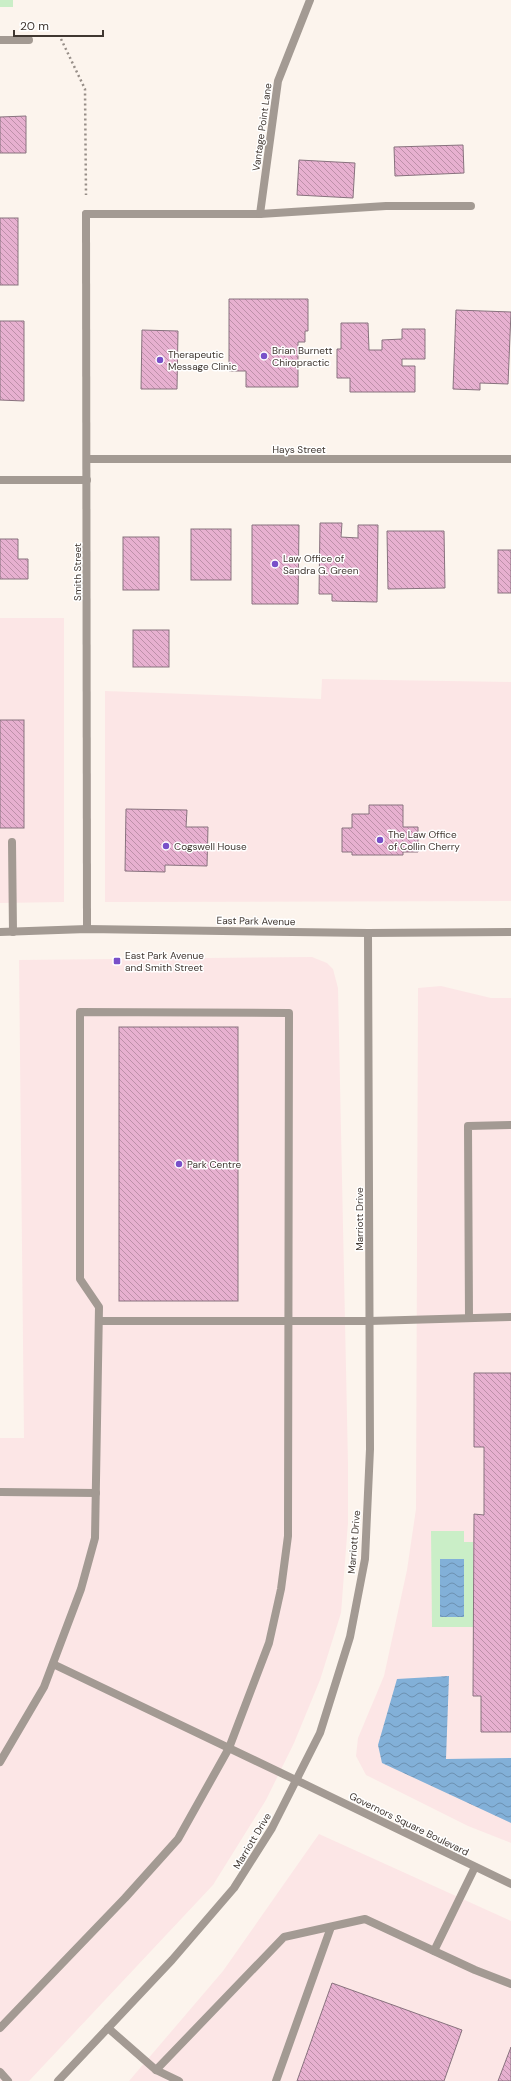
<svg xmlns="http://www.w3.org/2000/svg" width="511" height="2081" viewBox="0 0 511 2081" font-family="'DM Sans',sans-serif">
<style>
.commercial{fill:#fce6e6}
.park{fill:#caeec7}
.water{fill:url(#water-waves)}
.building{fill:url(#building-back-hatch);stroke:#88727e}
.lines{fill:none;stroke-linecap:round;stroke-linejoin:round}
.path{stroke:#978e88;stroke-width:2.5;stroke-dasharray:2 3;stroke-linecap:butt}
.service{stroke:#a39a93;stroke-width:8}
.minor{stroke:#a39a93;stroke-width:8}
.tertiary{stroke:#a39a93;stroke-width:8}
.poi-dot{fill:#7850c9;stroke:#fff;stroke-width:1.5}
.labels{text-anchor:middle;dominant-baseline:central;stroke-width:3;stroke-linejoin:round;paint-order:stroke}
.street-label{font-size:10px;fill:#403731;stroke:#fff}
.poi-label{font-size:10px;fill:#403731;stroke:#fff;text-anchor:start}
</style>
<defs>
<pattern id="water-waves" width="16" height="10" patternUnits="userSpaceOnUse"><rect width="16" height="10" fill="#82b0d8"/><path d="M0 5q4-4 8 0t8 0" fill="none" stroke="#6c90b0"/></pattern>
<pattern id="building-back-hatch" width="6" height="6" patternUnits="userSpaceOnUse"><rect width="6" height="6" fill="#e7b0d0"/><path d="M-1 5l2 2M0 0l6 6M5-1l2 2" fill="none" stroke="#bd90a9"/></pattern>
</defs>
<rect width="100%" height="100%" fill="#fcf4ed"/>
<!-- commercial -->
<g class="commercial">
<polygon points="0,618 64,618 64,902 0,903"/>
<polygon points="322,679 511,682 511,901 105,902 105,691 321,699"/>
<polygon points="312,957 327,963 333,969 338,988 348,1464 348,1523 341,1613 320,1680 294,1743 266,1800 213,1885 29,2081 0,2081 0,1438 24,1438 19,960"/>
<polygon points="441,986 491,998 511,998 511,1843 468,1826 366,1775 356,1756 358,1738 384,1676 407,1570 416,1509 418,988"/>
<polygon points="319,1834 511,1921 511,2081 129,2081 223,1971"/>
</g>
<!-- park -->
<g class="park">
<rect x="0" y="0" width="13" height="7"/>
<polygon points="431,1531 464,1531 464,1542 473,1542 473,1627 432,1627"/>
</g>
<!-- water -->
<g class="water">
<rect x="440" y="1559" width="24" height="58"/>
<polygon points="449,1676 446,1759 511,1758 511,1823 382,1763 378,1745 397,1679"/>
</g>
<!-- building -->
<g class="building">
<polygon points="26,116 26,153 0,153 0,117"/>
<polygon points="463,145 464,173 395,176 394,147"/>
<polygon points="299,160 355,163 353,198 297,195"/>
<rect x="0" y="218" width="18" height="67"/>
<polygon points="229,299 308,299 308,331 305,331 305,342 298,342 298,387 246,387 246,371 229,371"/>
<polygon points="456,310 511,312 508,384 480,383 480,390 453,389"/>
<polygon points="0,321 24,321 24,401 0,400"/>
<polygon points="341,323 368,323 369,350 382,350 382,340 402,339 402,329 425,329 425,359 402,359 402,366 415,366 415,392 350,392 350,378 337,378 337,349 341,349"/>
<polygon points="142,330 178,331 177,389 141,389"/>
<polygon points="320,523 342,523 341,537 358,538 358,525 378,525 377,602 332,601 332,594 319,594"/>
<polygon points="252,525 299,525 298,604 252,604"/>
<rect x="191" y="529" width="40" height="51"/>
<polygon points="387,531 444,531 445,588 388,589"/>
<rect x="123" y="537" width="36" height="53"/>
<polygon points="0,539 18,539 18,559 28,559 28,579 0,579"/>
<rect x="498" y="550" width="13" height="43"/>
<rect x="133" y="630" width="36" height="37"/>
<rect x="0" y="720" width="24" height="108"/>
<polygon points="369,805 403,805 403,827 418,827 418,852 403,852 403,855 352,855 352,852 342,852 342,828 352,828 352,814 369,814"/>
<polygon points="126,809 187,810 186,827 208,827 207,866 165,865 165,872 125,871"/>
<rect x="119" y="1027" width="119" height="274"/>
<polygon points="474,1373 511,1373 511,1732 481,1732 481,1696 473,1696 474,1514 484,1515 484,1447 474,1447"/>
<polygon points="332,1983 462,2030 444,2081 297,2081"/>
<polygon points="511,2048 511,2081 498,2081 511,2047"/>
</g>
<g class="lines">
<!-- path -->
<polyline class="path" points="61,39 85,89 86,195"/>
<!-- service -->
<g class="service">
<polyline points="86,214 260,214 386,206 471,206"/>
<polyline points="260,214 278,81 310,0"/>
<polyline points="12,842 13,932"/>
<polyline points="469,1318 468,1126 511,1125"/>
<polyline points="99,1321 370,1321 511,1317"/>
<polyline points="0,1492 96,1493"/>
<polyline points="53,1664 298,1781"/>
<polyline points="0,1762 44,1687 81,1589 95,1538 99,1307 80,1279 80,1012 289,1013 288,1536 281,1589 269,1643 229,1748 178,1839 125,1898 0,2028"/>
<polyline points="434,1951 475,1867"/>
<polyline points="108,2028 156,2070 179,2081"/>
<polyline points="156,2070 284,1937 365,1919 475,1970 511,1984"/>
<polyline points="0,2072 8,2081"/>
<polyline points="276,2081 331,1927"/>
</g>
<!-- minor -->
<g class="minor">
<polyline points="0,40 29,40"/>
<polyline points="86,214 87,929"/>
<polyline points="87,459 511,459"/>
<polyline points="0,480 87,480"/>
<polyline points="298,1781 511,1884"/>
<polyline points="58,2081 172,1960 234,1888 272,1828 320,1733 350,1637 365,1559 370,1449 368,933"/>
</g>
<!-- tertiary -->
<polyline class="tertiary" points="0,932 87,929 368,933 511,932"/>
</g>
<!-- markers -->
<g class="poi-dot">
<circle cx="264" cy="356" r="4"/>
<circle cx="160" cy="360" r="4"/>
<circle cx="275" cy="564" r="4"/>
<circle cx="380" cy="840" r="4"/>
<circle cx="166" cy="846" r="4"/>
<rect x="113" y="957" width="8" height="8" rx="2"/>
<circle cx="179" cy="1164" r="4"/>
</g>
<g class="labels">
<!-- street labels -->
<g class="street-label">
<text transform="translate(262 127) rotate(-82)">Vantage Point Lane</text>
<text x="299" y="449">Hays Street</text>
<text transform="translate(77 572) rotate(-90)">Smith Street</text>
<text transform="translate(256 921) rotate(1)">East Park Avenue</text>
<text transform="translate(359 1219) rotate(-90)">Marriott Drive</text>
<text transform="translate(354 1542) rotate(-85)">Marriott Drive</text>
<text transform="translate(409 1824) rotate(26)">Governors Square Boulevard</text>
<text transform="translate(252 1841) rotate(-59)">Marriott Drive</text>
</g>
<!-- poi labels -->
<g class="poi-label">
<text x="272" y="350">Brian Burnett<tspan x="272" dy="12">Chiropractic</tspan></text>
<text x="168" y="354">Therapeutic<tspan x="168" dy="12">Message Clinic</tspan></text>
<text x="283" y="558">Law Office of<tspan x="283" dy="12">Sandra G. Green</tspan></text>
<text x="388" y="834">The Law Office<tspan x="388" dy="12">of Collin Cherry</tspan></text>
<text x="174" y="846">Cogswell House</text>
<text x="125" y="955">East Park Avenue<tspan x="125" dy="12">and Smith Street</tspan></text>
<text x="187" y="1164">Park Centre</text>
</g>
</g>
<!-- scale -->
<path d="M14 30v6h89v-6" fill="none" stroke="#403731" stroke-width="2"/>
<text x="20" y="30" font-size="12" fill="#403731" stroke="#ffffff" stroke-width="3" paint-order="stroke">20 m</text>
</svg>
